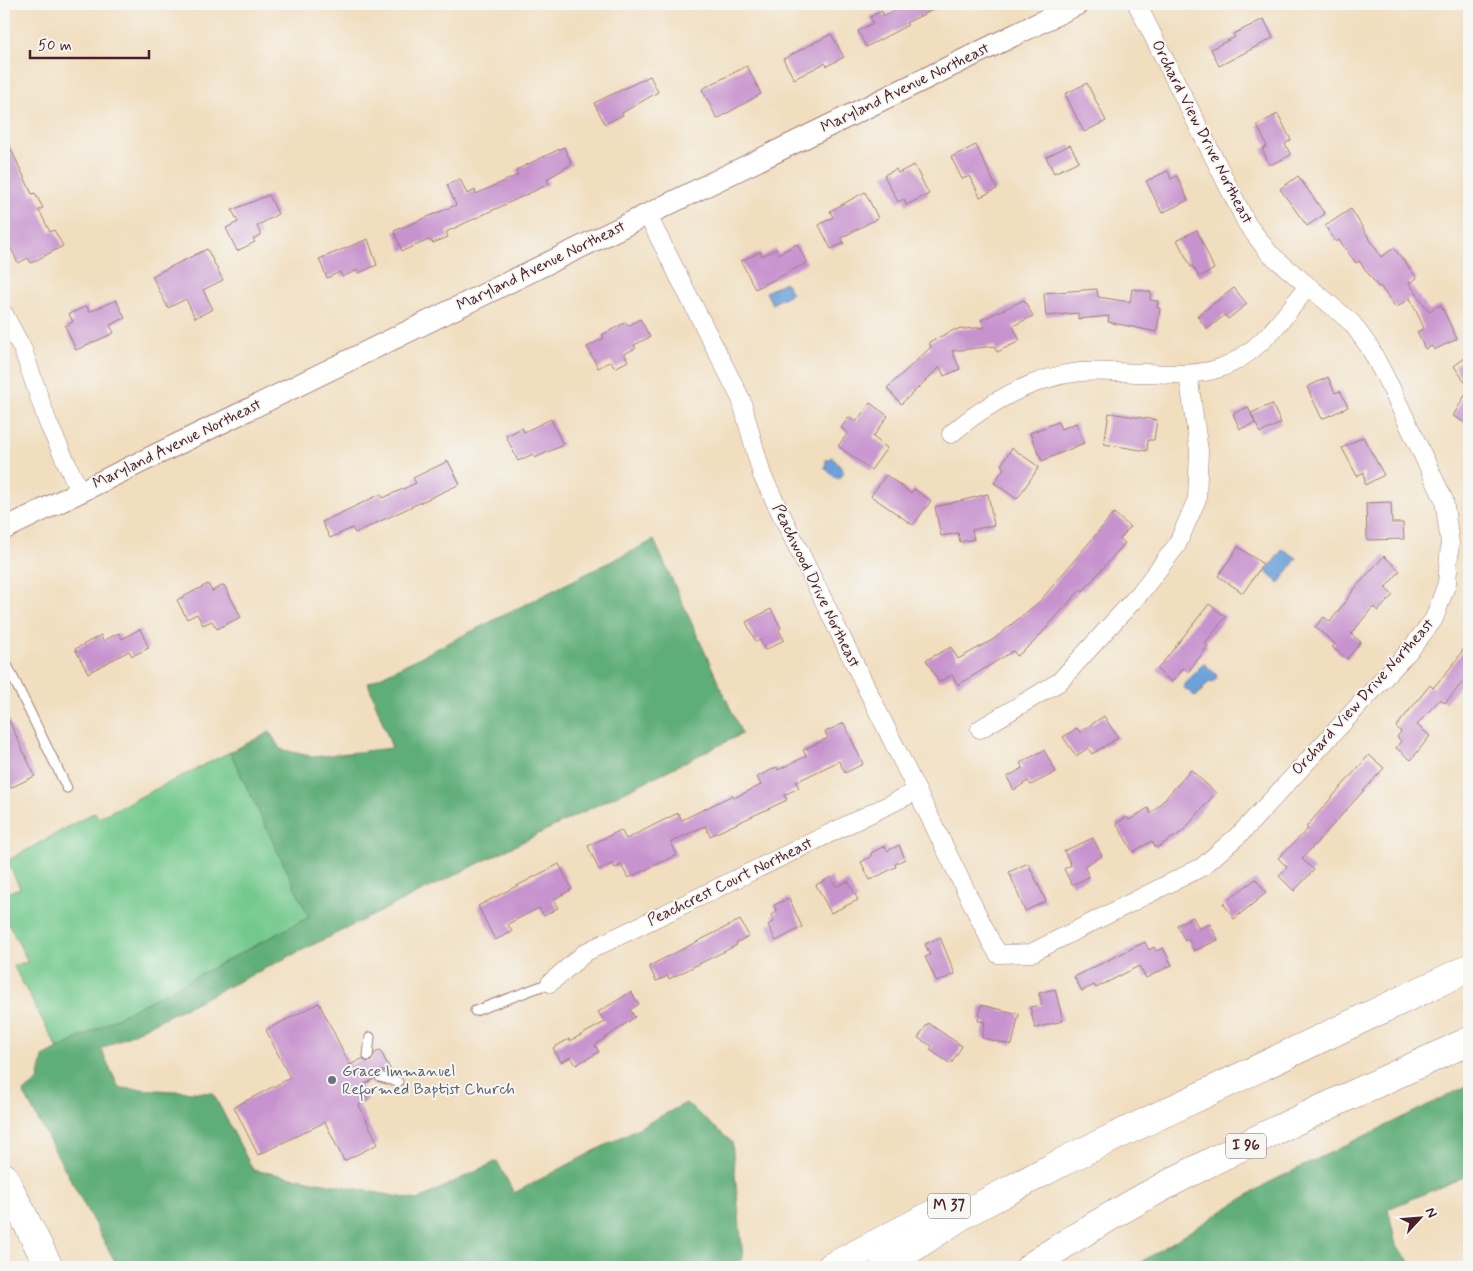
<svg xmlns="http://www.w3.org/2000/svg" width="1473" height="1271" viewBox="0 0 1473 1271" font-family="Mynerve,sans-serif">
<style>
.green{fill:#73c98d;stroke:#5e745c}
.forest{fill:#5ead78;stroke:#546652}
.water{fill:#6ca1d9;stroke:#5b6082}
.building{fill:#c793ce}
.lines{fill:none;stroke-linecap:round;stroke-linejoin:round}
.service-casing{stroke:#9e7e75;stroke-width:11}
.minor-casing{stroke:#9e7e75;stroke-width:19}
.tertiary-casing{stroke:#9e7e75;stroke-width:23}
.motorway-casing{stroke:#9e7e75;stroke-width:29}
.service{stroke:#fff;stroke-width:9}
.minor{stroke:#fff;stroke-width:18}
.tertiary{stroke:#fff;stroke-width:21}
.motorway{stroke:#fff;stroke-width:28}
.worship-dot{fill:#6b7280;stroke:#f6f6f2;stroke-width:2}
.labels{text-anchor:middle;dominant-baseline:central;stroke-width:4;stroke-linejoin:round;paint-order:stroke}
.shield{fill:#f6f6f2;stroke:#7e6067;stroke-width:1}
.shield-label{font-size:15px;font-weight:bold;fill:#4a1f2b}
.street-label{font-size:16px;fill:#4a1f2b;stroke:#f6f6f2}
.worship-label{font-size:16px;fill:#5b616d;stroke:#f6f6f2;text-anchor:start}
</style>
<rect width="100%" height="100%" fill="#f6f6f2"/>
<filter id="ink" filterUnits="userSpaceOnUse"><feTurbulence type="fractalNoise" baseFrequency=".02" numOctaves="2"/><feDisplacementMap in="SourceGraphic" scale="10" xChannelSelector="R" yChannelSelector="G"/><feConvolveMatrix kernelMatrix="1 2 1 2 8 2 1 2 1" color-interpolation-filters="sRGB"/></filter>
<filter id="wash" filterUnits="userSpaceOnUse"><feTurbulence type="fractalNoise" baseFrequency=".0096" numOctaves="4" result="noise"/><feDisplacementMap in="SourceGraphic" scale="20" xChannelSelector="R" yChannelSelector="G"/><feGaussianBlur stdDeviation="1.12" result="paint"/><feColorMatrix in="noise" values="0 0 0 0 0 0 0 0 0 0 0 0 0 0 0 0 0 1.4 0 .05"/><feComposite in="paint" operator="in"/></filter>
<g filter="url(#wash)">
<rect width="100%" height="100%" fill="#f1debf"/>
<!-- green -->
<polygon class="green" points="230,752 310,917 58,1049 13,965 28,962 4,914 4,894 20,888 7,861 95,812 98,818"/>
<!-- forest -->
<g class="forest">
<polygon points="654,540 742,734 101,1049 119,1088 213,1093 253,1170 417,1200 497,1161 514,1193 686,1103 732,1142 743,1259 726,1267 118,1267 23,1092 38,1081 43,1057 309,917 230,752 270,732 280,749 313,757 392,748 368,683"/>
<polygon points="1469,1085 1469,1175 1388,1209 1396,1245 1414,1267 1133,1267 1266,1184"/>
</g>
<!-- water -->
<g class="water">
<polygon points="785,282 792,293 772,304 766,292"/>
<polygon points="832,457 843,470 843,474 839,479 834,477 825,468 826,460"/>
<polygon points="1283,549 1297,558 1279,583 1266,571"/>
<polygon points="1203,663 1216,674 1217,678 1212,683 1209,682 1196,697 1183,687"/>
</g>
<g id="blocks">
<!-- building -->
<g class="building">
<polygon points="908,4 945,4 906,23 908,25 866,47 858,31 873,23 870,17 882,11 884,16"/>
<polygon points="1264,19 1273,38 1219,66 1211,49 1235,37 1233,34"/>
<polygon points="831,34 844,57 827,66 825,63 794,79 783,59"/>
<polygon points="747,66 761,94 717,119 702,89"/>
<polygon points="650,76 658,92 622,113 623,115 605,124 594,103"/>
<polygon points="1087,83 1106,121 1084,132 1065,94"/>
<polygon points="1278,114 1291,140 1285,144 1291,155 1270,165 1262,149 1267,146 1257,125"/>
<polygon points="4,134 32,194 35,193 43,208 39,210 50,232 54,230 63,246 31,263 28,258 18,263 4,234"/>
<polygon points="976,145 997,189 980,197 970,176 962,179 951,157"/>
<polygon points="1070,145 1079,161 1054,173 1046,157"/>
<polygon points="564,147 572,164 547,179 549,184 446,232 448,237 433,243 429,240 402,251 394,231 456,205 447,185 460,179 467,194 475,190 476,194 518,175 516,170"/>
<polygon points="914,165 929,194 906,205 904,199 898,202 884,175 896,169 898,173"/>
<polygon points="1168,171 1171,179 1177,176 1188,200 1162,213 1146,181"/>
<polygon points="1298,176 1325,214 1307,226 1280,189"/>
<polygon points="865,192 878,218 841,238 844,243 831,249 819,225 833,217 830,211"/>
<polygon points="269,195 278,214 257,226 261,235 253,239 255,242 237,251 226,228 238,222 232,210"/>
<polygon points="1351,209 1381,257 1394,248 1417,278 1409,283 1429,311 1441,305 1457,339 1434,350 1432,346 1425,349 1417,332 1424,328 1410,298 1396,308 1380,286 1378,287 1359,261 1356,263 1339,240 1336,242 1325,226"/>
<polygon points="1197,230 1214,269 1199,277 1193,266 1191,267 1177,240"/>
<polygon points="368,239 377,265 359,273 358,270 342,277 340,272 327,278 319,259"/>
<polygon points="797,244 807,263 755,289 741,261 760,252 762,256 776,249 778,254"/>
<polygon points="207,249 223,280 203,290 213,309 195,318 186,299 168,308 152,276"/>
<polygon points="1234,288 1247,304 1228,319 1225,315 1207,329 1197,316"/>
<polygon points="1097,289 1098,297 1130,302 1132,289 1151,292 1150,300 1158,301 1157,308 1160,308 1157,332 1108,322 1109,316 1078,319 1078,313 1046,316 1044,293"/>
<polygon points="116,300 125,318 110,325 114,333 76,350 65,326 73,322 69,314 87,306 89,312"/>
<polygon points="1024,300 1033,316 1013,326 1020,341 997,352 994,346 952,351 960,369 944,376 940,367 901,404 887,388 931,347 929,342 954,330 985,327 981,320"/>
<polygon points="640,319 650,337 634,345 636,348 624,354 628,361 615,368 611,361 598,368 587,347 604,338 602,335 626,322 628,326"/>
<polygon points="1469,355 1469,388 1454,366"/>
<polygon points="1328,377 1335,393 1340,391 1348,407 1322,419 1307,387"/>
<polygon points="1469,388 1469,425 1453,416"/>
<polygon points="870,403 888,416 873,437 887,448 871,470 838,446 848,433 841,428 849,417 856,422"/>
<polygon points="1272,404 1281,423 1260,433 1251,413"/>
<polygon points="1248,407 1255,423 1240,429 1233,414"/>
<polygon points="1109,413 1157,420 1154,440 1148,440 1147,451 1104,444"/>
<polygon points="551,419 563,445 535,458 533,454 518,461 506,436 522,428 524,432"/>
<polygon points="1058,422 1061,429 1076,423 1084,443 1042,461 1030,433"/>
<polygon points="1363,437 1384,475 1365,485 1364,472 1357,476 1342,448"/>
<polygon points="1012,448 1039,467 1017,499 994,483 1004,468 1001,465"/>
<polygon points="448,461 460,484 355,533 352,528 330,538 322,522 381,494 383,498 416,483 413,478"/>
<polygon points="886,475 911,493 914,489 931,501 913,525 871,496"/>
<polygon points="988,494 994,525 972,530 974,539 960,542 958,533 941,536 935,507"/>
<polygon points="1391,502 1392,523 1403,523 1404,539 1367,540 1366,503"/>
<polygon points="1114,513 1130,527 1120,539 1125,543 1083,591 1081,589 1033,643 1017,656 1013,651 958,685 952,675 939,682 926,660 951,647 958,659 994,639 1040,601"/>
<polygon points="1238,547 1263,564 1243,593 1218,576"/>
<polygon points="1384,556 1400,571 1385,588 1393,595 1378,611 1373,607 1351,634 1361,642 1347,659 1332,647 1335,644 1315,627 1324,617 1330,622 1356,587"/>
<polygon points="208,584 212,591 224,585 241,617 217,629 212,621 203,625 197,614 187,619 177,600"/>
<polygon points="1209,604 1226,617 1205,643 1208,646 1188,672 1184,668 1172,682 1157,670"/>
<polygon points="771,609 781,628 779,630 784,640 765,650 760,640 756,642 746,622"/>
<polygon points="140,629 149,648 132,656 129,651 88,673 75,649 101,635 103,641 119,633 122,639"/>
<polygon points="1469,640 1469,675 1445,703 1440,699 1417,725 1430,736 1411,760 1396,748 1401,741 1397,737 1401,732 1396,727 1430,685 1433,688 1456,661"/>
<polygon points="4,710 35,776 4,791"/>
<polygon points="1104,716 1118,738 1092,754 1088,748 1076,756 1063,737 1077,728 1080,732"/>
<polygon points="844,723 863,764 845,773 839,761 796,782 799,788 784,795 787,800 710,836 705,826 671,842 677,855 628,878 621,865 615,868 613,863 599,870 588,846 621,830 626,839 678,813 682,820 733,795 734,798 761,785 757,777 777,767 778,770 806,756 803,750 828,738 825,732"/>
<polygon points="1044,750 1056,772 1031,785 1028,781 1014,790 1007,777 1023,768 1020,763"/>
<polygon points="1369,755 1384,768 1302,859 1314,870 1294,891 1279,876 1287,867 1278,858 1308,829 1306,827"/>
<polygon points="1191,770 1216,793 1182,832 1156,848 1152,841 1133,852 1116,823 1127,817 1129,820 1148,808 1151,814"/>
<polygon points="1093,838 1102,856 1084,866 1089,877 1072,885 1064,869 1071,865 1064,851"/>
<polygon points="899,845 905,859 895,864 896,867 870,880 861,862 871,857 871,853 885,846 887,851"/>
<polygon points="1028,863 1046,901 1025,911 1009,872"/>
<polygon points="559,864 572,889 553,900 558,908 544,916 539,908 508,924 512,932 495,940 478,906"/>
<polygon points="831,877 836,887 848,881 858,900 831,913 816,885"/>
<polygon points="1256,879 1266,893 1234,919 1223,903"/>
<polygon points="789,898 802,927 776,941 768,925 774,921 771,915 777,912 774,905"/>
<polygon points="1193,917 1199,929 1210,924 1218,940 1194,951 1188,939 1185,941 1177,925"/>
<polygon points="740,920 749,936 736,943 737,945 669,979 668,976 656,981 649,966"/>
<polygon points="940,937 955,974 937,982 925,957 930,955 925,944"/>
<polygon points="1145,942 1149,950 1154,947 1156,951 1163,948 1172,965 1146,978 1139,966 1096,988 1094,985 1082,991 1074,977"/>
<polygon points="1055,989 1063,1021 1035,1028 1030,1007 1042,1005 1039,993"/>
<polygon points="631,992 639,1004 630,1010 635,1017 595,1045 599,1052 576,1065 571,1057 561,1062 553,1048 569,1039 570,1041 605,1022 598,1012"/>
<polygon points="319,1003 350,1065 362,1059 367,1062 371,1061 375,1053 380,1050 391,1071 378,1071 374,1075 374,1079 361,1086 368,1100 359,1105 378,1144 344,1161 325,1122 258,1155 234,1107 290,1078 266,1030"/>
<polygon points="981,1005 1019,1014 1012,1045 982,1038 985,1022 978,1021"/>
<polygon points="928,1023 962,1046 951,1064 930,1050 932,1046 918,1038"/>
</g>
</g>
</g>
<g filter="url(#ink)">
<use href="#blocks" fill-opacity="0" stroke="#9e7e75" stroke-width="1"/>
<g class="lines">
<defs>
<g id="service">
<polyline points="4,659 67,788"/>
<polyline points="475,1011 550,983"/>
<polyline points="368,1056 370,1037"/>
<polyline points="380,1077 398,1082"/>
</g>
<g id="minor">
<polyline points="647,214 741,399 762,475 991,942 998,954 1031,953 1202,867 1242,832 1410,650 1434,619 1447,583 1450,543 1444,500 1392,390 1370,348 1352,323 1269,253 1247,224 1137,4"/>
<polyline points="4,314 23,350 48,423 80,492"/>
<path d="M951,434C987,403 1033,377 1080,372C1101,370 1124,373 1145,373C1169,374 1197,376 1220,368C1258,355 1285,316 1308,286"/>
<polyline points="980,729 1059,682 1140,593 1177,545 1197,499 1199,451 1188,374"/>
<polyline points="550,983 586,952 917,791"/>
</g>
<polyline id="tertiary" points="4,529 1078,4"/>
<g id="motorway">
<polyline points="4,1177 49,1267"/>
<polyline points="831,1267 939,1211"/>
<polyline points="884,1267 966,1213 1072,1157 1469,968"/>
<path d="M1030,1267C1166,1174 1321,1110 1469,1041"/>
</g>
</defs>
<!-- service casing -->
<use href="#service" class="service-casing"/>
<!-- minor casing -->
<use href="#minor" class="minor-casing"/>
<!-- tertiary casing -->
<use href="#tertiary" class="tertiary-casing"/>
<!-- motorway casing -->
<use href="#motorway" class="motorway-casing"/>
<!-- service -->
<use href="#service" class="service"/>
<!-- minor -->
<use href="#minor" class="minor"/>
<!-- tertiary -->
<use href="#tertiary" class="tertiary"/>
<!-- motorway -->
<use href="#motorway" class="motorway"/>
</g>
</g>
<!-- markers -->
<circle class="worship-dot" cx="332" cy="1080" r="5"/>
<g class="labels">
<!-- shield labels -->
<g class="shield">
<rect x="1226" y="1133.5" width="40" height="25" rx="4"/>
<rect x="928" y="1193.5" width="42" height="25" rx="4"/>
</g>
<g class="shield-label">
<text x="1246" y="1146">I 96</text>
<text x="949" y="1206">M 37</text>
</g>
<!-- street labels -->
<g class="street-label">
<text transform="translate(905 88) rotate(-26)">Maryland Avenue Northeast</text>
<text transform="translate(1202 132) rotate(63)">Orchard View Drive Northeast</text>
<text transform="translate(541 266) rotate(-26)">Maryland Avenue Northeast</text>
<text transform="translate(177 444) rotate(-26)">Maryland Avenue Northeast</text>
<text transform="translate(816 586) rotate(64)">Peachwood Drive Northeast</text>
<text transform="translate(1363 697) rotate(-48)">Orchard View Drive Northeast</text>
<text transform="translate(730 882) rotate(-26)">Peachcrest Court Northeast</text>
</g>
<!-- worship labels -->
<g class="worship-label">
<text x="342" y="1071">Grace Immanuel<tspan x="342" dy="18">Reformed Baptist Church</tspan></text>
</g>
</g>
<!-- margin -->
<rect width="1473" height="1271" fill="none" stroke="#f6f6f2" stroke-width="20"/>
<!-- north arrow -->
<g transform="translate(1420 1218) rotate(64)" stroke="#f6f6f2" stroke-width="4" paint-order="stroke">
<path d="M0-4L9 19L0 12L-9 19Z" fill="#4a1f2b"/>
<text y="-8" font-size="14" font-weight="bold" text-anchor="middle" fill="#4a1f2b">N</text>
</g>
<!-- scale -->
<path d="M30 50v8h119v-8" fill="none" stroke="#4a1f2b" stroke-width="2.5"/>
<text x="38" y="50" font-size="15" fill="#4a1f2b" stroke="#f6f6f2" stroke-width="4" paint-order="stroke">50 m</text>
</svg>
